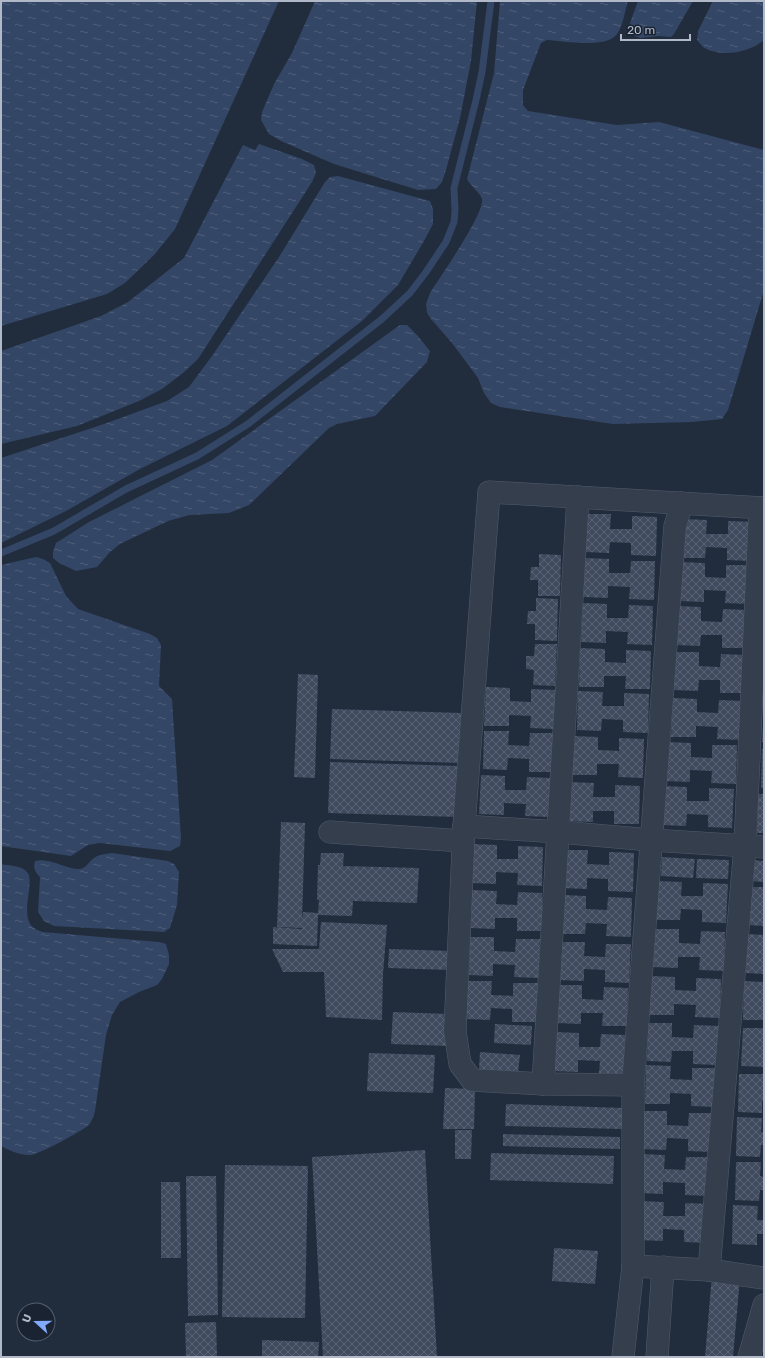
<svg xmlns="http://www.w3.org/2000/svg" width="765" height="1358" viewBox="0 0 765 1358" font-family="Rubik,sans-serif">
<style>
.water{fill:url(#water-ripples)}
.lines{fill:none;stroke-linecap:round;stroke-linejoin:round}
.stream{stroke:#344665;stroke-width:7}
.building{fill:url(#building-cross-hatch)}
.street-casing{stroke:#535c6b;stroke-width:23}
.street{stroke:#353e4d;stroke-width:22}
</style>
<defs>
<pattern id="water-ripples" width="26" height="14" patternUnits="userSpaceOnUse"><rect width="26" height="14" fill="#344665"/><path d="M2 4q2-2 4 0t4 0M15 11q2-2 4 0t4 0" fill="none" stroke="#4f5f7a"/></pattern>
<pattern id="building-cross-hatch" width="8" height="8" patternUnits="userSpaceOnUse"><rect width="8" height="8" fill="#404b5f"/><path d="M0 0l8 8M0 8l8-8" fill="none" stroke="#596374"/></pattern>
</defs>
<rect width="100%" height="100%" fill="#212c3d"/>
<!-- water -->
<g class="water">
<polygon points="1,1 279,1 175,229 154,255 125,283 107,294 1,326"/>
<polygon points="315,1 477,1 471,61 460,118 446,170 442,182 436,189 418,190 334,164 281,141 269,134 261,120 262,112 274,84 292,53"/>
<path d="M500,1H628C625,10 623,26 617,34C606,49 564,41 547,40L541,43L523,90V105L528,111L617,125L659,122L764,150V290L728,410L722,419L692,422L613,424L500,407L491,403L484,393L478,378L452,343L431,319L427,313L426,304L430,293C440,277 485,213 482,199C481,194 470,185 467,179L494,73Z"/>
<polygon points="638,1 693,1 674,34 671,37 659,36 640,38 635,36 631,32 630,23"/>
<path d="M713,1H764V40C749,53 720,58 703,47C701,45 699,42 697,40L698,31Z"/>
<polygon points="259,144 302,159 314,165 316,173 312,182 198,359 183,373 162,389 139,401 77,426 1,444 1,351 101,316 128,302 184,258 243,145 255,150"/>
<polygon points="338,176 430,201 433,209 433,224 424,241 398,285 362,321 227,426 140,469 66,511 1,543 1,458 104,424 167,401 189,387 212,356 279,257 325,182 330,177"/>
<polygon points="400,325 407,325 417,335 430,351 427,362 375,416 337,424 329,428 249,505 229,513 190,515 168,521 120,544 110,552 97,567 76,571 59,563 53,558 53,552 56,543 89,522 212,460"/>
<polygon points="36,557 43,559 50,563 66,596 78,609 150,634 157,638 161,645 159,686 172,699 181,838 180,846 170,851 100,843 88,845 71,856 1,846 1,565"/>
<path d="M112,853L168,861L174,864L179,872L177,905L170,928L164,932L54,926L44,921L38,912L40,877C35,872 33,868 35,861C50,857 65,869 79,869C86,869 88,862 94,858C99,854 106,854 112,853Z"/>
<path d="M1,864C10,866 21,865 27,872C36,881 18,916 34,928C37,930 40,931 43,932L159,942L166,944L169,955V964L162,979L157,985L139,992L120,1002L112,1015L106,1035L95,1111C94,1116 92,1120 89,1125C82,1131 40,1154 31,1155C22,1156 8,1150 1,1146Z"/>
</g>
<g class="lines">
<!-- stream -->
<polyline class="stream" points="1,553 54,531 126,489 197,456 248,424 382,319 410,293 426,272 446,242 454,222 455,211 454,188 476,100 482,72 491,1"/>
</g>
<!-- building -->
<g class="building">
<polygon points="586,514 611,514 610,529 632,529 632,516 657,517 656,556 631,555 631,543 610,542 609,553 585,552"/>
<polygon points="682,519 707,520 706,534 728,534 728,521 753,522 751,561 727,560 727,548 706,547 705,558 681,558"/>
<polygon points="539,554 561,555 560,596 538,596 538,580 530,580 531,567 539,567"/>
<polygon points="585,558 609,559 609,573 630,573 631,561 655,561 654,600 629,599 630,587 608,586 608,598 583,597"/>
<polygon points="680,562 705,563 705,577 726,578 726,565 751,565 750,604 725,603 726,591 704,590 704,602 679,601"/>
<polygon points="536,598 558,599 557,641 535,640 535,624 527,624 528,611 536,611"/>
<polygon points="583,603 607,604 607,618 628,618 629,605 653,606 652,645 627,644 628,632 606,631 606,643 581,642"/>
<polygon points="677,606 701,607 701,621 722,622 723,609 748,610 746,648 722,648 722,635 701,635 700,646 675,645"/>
<polygon points="535,644 557,644 555,686 533,685 534,670 526,669 526,656 534,656"/>
<polygon points="580,648 605,649 605,662 626,663 626,650 651,651 650,689 625,689 626,676 604,676 604,687 579,687"/>
<polygon points="675,652 699,652 699,666 720,667 721,654 746,655 744,693 720,693 720,680 699,680 698,691 673,690"/>
<polygon points="298,674 318,675 315,778 294,777"/>
<polygon points="486,687 510,688 510,701 531,702 531,689 556,690 555,729 530,728 531,716 509,715 509,726 484,726"/>
<polygon points="578,691 603,692 602,706 624,706 624,693 649,694 648,733 623,732 623,720 602,719 601,731 577,730"/>
<polygon points="673,698 697,699 697,712 718,713 719,700 743,701 742,740 717,739 718,727 696,726 696,737 671,737"/>
<polygon points="332,709 462,713 461,763 330,759"/>
<polygon points="763,725 764,725 764,742 762,742"/>
<polygon points="484,731 509,731 508,745 529,746 530,733 555,733 553,772 529,772 529,759 508,758 507,770 483,769"/>
<polygon points="573,736 598,737 598,750 619,751 619,738 644,739 643,778 618,777 619,764 597,764 597,775 572,775"/>
<polygon points="667,742 691,743 691,757 712,758 712,745 737,745 736,784 711,783 712,771 690,770 690,782 665,781"/>
<polygon points="762,749 764,749 764,788 761,788"/>
<polygon points="330,762 460,766 459,817 328,813"/>
<polygon points="481,775 505,776 505,790 526,790 527,777 551,778 550,817 525,816 526,804 504,803 504,815 479,814"/>
<polygon points="569,782 594,783 593,797 615,797 615,785 640,786 639,824 614,824 614,811 593,811 593,822 568,821"/>
<polygon points="663,786 687,787 687,801 709,801 709,788 734,789 732,828 708,827 708,815 687,814 686,826 661,825"/>
<polygon points="758,794 764,794 764,833 757,833"/>
<polygon points="281,822 305,823 302,920 303,912 318,913 319,900 317,900 318,865 320,865 321,853 344,853 343,866 419,868 417,903 353,901 352,916 318,915 317,946 273,944 273,927 302,929 302,928 277,927"/>
<polygon points="472,844 497,845 497,859 518,859 518,846 543,847 542,886 517,885 518,873 496,872 496,884 471,883"/>
<polygon points="563,850 588,850 587,864 609,865 609,852 634,853 633,892 608,891 608,879 587,878 587,889 562,888"/>
<polygon points="662,857 695,859 693,878 661,876"/>
<polygon points="697,859 729,860 728,879 696,878"/>
<polygon points="751,860 764,861 764,882 750,881"/>
<polygon points="657,881 682,882 681,896 703,896 703,883 728,884 726,923 702,922 702,910 681,909 680,920 656,920"/>
<polygon points="750,887 764,887 764,926 748,925"/>
<polygon points="472,890 497,891 496,904 517,905 518,892 542,893 542,931 517,931 517,918 495,918 495,929 471,928"/>
<polygon points="562,895 586,896 586,909 607,910 608,897 632,898 631,937 606,936 607,924 586,923 585,934 561,934"/>
<polygon points="321,922 387,925 383,974 382,1020 326,1017 324,972 283,972 272,949 319,949"/>
<polygon points="655,929 679,929 679,943 700,944 701,931 725,932 724,971 699,970 700,957 678,957 678,968 653,967"/>
<polygon points="747,934 764,935 764,974 746,973"/>
<polygon points="470,937 494,937 494,951 515,952 516,939 540,939 539,978 514,977 515,965 493,964 493,976 469,975"/>
<polygon points="560,942 585,942 584,956 605,957 606,944 631,944 629,983 605,982 605,970 584,969 584,981 559,980"/>
<polygon points="389,949 452,951 451,970 388,968"/>
<polygon points="650,976 675,977 675,990 696,991 696,978 721,979 720,1018 695,1017 696,1005 674,1004 674,1015 649,1015"/>
<polygon points="467,981 492,981 491,995 513,996 513,983 538,983 537,1022 512,1022 512,1009 491,1008 490,1020 466,1019"/>
<polygon points="744,981 764,982 764,1020 743,1020"/>
<polygon points="558,985 582,985 582,999 603,1000 604,987 628,988 627,1026 602,1026 603,1013 581,1013 581,1024 556,1023"/>
<polygon points="393,1012 449,1014 448,1046 391,1044"/>
<polygon points="648,1023 672,1023 672,1037 693,1038 694,1025 719,1026 717,1065 693,1064 693,1051 672,1051 671,1062 647,1061"/>
<polygon points="495,1024 532,1026 531,1045 494,1043"/>
<polygon points="743,1028 764,1028 764,1067 741,1066"/>
<polygon points="554,1032 579,1033 579,1047 600,1047 601,1034 625,1035 624,1074 599,1073 600,1061 578,1060 578,1072 553,1071"/>
<polygon points="480,1052 520,1055 518,1073 479,1069"/>
<polygon points="369,1053 435,1055 433,1093 367,1091"/>
<polygon points="646,1065 671,1066 670,1079 692,1080 692,1068 717,1068 716,1107 691,1106 691,1094 670,1093 670,1104 645,1104"/>
<polygon points="739,1074 764,1074 763,1088 764,1088 764,1101 762,1101 762,1113 738,1112"/>
<polygon points="445,1088 475,1089 474,1129 443,1129"/>
<polygon points="506,1104 623,1108 622,1129 505,1126"/>
<polygon points="643,1111 667,1111 667,1125 688,1126 689,1113 714,1113 712,1152 688,1151 688,1139 667,1138 666,1150 641,1149"/>
<polygon points="737,1117 762,1118 761,1132 764,1132 764,1145 761,1145 760,1157 736,1156"/>
<polygon points="455,1130 472,1130 471,1159 455,1159"/>
<polygon points="503,1134 620,1137 620,1149 503,1146"/>
<polygon points="425,1150 437,1357 323,1357 312,1157"/>
<polygon points="491,1153 614,1156 613,1184 490,1180"/>
<polygon points="640,1154 665,1155 664,1169 685,1170 686,1157 710,1157 709,1196 685,1195 685,1183 663,1182 663,1194 639,1193"/>
<polygon points="736,1162 761,1162 760,1176 764,1177 764,1190 760,1190 759,1201 735,1200"/>
<polygon points="225,1165 308,1166 305,1318 222,1317"/>
<polygon points="186,1176 216,1176 218,1315 188,1316"/>
<polygon points="161,1182 180,1182 181,1258 161,1258"/>
<polygon points="639,1201 664,1202 663,1216 685,1216 685,1203 710,1204 709,1243 684,1242 684,1230 663,1229 663,1241 638,1240"/>
<polygon points="733,1205 758,1206 757,1220 764,1220 764,1234 757,1234 757,1245 732,1244"/>
<polygon points="554,1248 598,1251 595,1284 552,1281"/>
<polygon points="712,1275 740,1278 733,1357 705,1357"/>
<polygon points="216,1322 217,1357 186,1357 185,1323"/>
<polygon points="262,1340 319,1342 318,1357 262,1357"/>
</g>
<g class="lines">
<defs>
<g id="street">
<polyline points="464,826 559,832 651,840 764,847"/>
<polyline points="330,832 463,841"/>
<polyline points="543,1084 578,497"/>
<polyline points="633,1085 543,1084 472,1080 460,1064 455,1031 464,826 489,492 764,508"/>
<polyline points="633,1266 709,1270 764,1278"/>
<polyline points="709,1270 745,846 760,508"/>
<polyline points="623,1357 633,1266 633,1085 675,526 682,503"/>
<polyline points="657,1357 663,1267"/>
<polyline points="749,1357 764,1305"/>
</g>
</defs>
<!-- street casing -->
<use href="#street" class="street-casing"/>
<!-- street -->
<use href="#street" class="street"/>
</g>
<!-- border -->
<rect width="765" height="1358" fill="none" stroke="#b1b9c8" stroke-width="4"/>
<!-- north arrow -->
<g transform="translate(36 1322) rotate(291)"><circle r="19" fill="#1a2331" stroke="#565f6d"/>
<path d="M0-3L7 15L0 10L-7 15Z" fill="#81aafd"/>
<text y="-6" font-size="11" font-weight="bold" text-anchor="middle" fill="#b1b9c8">U</text>
</g>
<!-- scale -->
<path d="M621 34v6h69v-6" fill="none" stroke="#b1b9c8" stroke-width="2"/>
<text x="627" y="34" font-size="12" fill="#b1b9c8" stroke="#1a2331" stroke-width="3" paint-order="stroke">20 m</text>
</svg>
